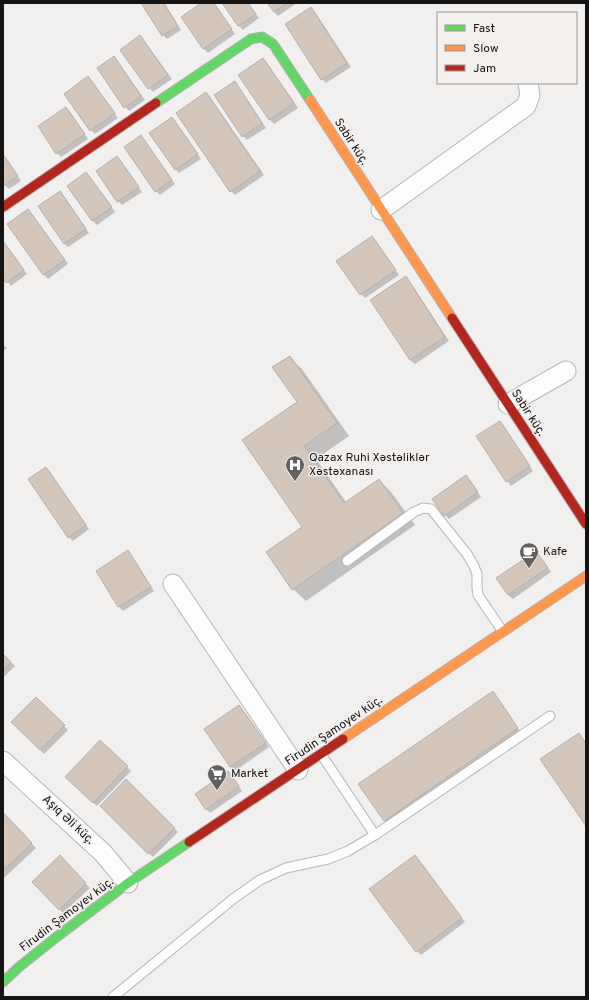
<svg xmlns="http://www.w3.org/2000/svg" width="589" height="1000" viewBox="0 0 589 1000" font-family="Overpass,sans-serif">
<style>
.shadow{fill:#0003}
.building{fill:#d4c6bb;stroke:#b4b2b1}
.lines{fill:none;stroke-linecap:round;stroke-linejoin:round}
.lane-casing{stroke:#b6b5b4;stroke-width:11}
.street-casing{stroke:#b6b5b4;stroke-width:21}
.fast-casing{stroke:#b6b5b4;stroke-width:11}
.slow-casing{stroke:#b6b5b4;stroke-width:11}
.jam-casing{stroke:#b6b5b4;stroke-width:11}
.lane{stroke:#fdfdfd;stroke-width:9}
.street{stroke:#fdfdfd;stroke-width:19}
.fast{stroke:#63d668;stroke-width:9}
.slow{stroke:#ff974d;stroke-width:9}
.jam{stroke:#b3261e;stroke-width:9}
.labels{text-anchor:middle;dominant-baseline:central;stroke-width:3;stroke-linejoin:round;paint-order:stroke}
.street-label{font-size:12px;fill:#151413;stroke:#f3f0ee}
.poi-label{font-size:12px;fill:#151413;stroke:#f3f0ee;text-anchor:start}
</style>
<rect width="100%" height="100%" fill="#f2f0ef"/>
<!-- shadow -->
<g class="shadow">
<polygon points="142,3 164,3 181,30 167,39 163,35"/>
<polygon points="203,3 214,3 235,34 208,53 204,49 182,17"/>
<polygon points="223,3 248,3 259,18 243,30 239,26"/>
<polygon points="268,3 297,3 278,16 274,12"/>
<polygon points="311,8 315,12 351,67 326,83 322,79"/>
<polygon points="144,41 172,79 153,92 149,88 122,50"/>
<polygon points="114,58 118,62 145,100 129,111 125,107"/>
<polygon points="263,59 267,63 298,108 274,124 270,120 240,75"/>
<polygon points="88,78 92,82 118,118 95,134 91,130"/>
<polygon points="239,87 266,128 247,140 243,136"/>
<polygon points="206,93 210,97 264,175 235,195 231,191"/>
<polygon points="66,108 70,112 88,139 61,157 57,153"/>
<polygon points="172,118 176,123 201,159 179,173 175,169"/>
<polygon points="141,137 145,141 175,184 160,195 156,191"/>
<polygon points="3,154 21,181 9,189 3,183"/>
<polygon points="117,157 121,161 142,192 122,205 118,201"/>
<polygon points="86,173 90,177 115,212 97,225 93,221 68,186"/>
<polygon points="60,192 64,196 89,233 68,247 64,243"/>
<polygon points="28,210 32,214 68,264 48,279 44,275 8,224"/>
<polygon points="372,237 376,241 399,275 365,298 361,294"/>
<polygon points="3,241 27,274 11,286 3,276"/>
<polygon points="410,282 449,341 415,364 410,360 372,300"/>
<polygon points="3,344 7,348 3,351"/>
<polygon points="289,357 302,369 349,436 316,459 346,502 379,480 391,492 415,525 306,601 293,589 304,527 298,402"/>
<polygon points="500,422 504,426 533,471 511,486 507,481 478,437"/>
<polygon points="46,468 50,472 89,529 73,541 69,537"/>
<polygon points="470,480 481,497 449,519 445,515"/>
<polygon points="128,552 132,556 154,591 123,611 119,607 97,571"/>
<polygon points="536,552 540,556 551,572 513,599 508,595"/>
<polygon points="3,655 15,666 3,678"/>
<polygon points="497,697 521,733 388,824 384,820"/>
<polygon points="36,698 68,730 44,754 12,722"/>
<polygon points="239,706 243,710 269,747 235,771 231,767 205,729"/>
<polygon points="100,741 131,771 97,806 66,777"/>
<polygon points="228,772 232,776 242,791 210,813 206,809"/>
<polygon points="126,781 178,832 153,857 101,806"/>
<polygon points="3,814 36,848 4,878 3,877"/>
<polygon points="60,857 90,888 63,913 33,882"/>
<polygon points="419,860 465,922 421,955 417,951 371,890"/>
</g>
<!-- building -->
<g class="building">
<polygon points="141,3 164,3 178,26 162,36"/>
<polygon points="201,3 214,3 232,29 203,49 181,17"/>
<polygon points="222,3 248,3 256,14 238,26"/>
<polygon points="267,3 287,3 274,12"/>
<polygon points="311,7 347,63 321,80 285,24"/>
<polygon points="140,35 168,75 148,89 120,50"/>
<polygon points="114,56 141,96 124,108 97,68"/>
<polygon points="263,58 294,103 269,120 238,75"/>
<polygon points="88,76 115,113 90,131 64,94"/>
<polygon points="235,81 262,123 242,137 214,95"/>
<polygon points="206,92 260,171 230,192 176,113"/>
<polygon points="66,107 85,134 56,154 38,126"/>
<polygon points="172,117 198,154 175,170 149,133"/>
<polygon points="141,135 172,180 155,192 124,147"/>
<polygon points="3,154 18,176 4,186 3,185"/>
<polygon points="117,156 139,187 117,202 96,171"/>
<polygon points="86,172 112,207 92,221 67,186"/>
<polygon points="60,191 86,229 64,244 38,206"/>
<polygon points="28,209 65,260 43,275 7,224"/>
<polygon points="372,236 396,270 360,295 336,261"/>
<polygon points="3,241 24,270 6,283 3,278"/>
<polygon points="406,276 445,337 410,360 370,300"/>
<polygon points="290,356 337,423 304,446 344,503 379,479 403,513 292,590 266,552 302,527 242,440 297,402 272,367"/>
<polygon points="500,421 530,466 506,482 476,436"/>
<polygon points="46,467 86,525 68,538 28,479"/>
<polygon points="466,475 478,492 444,516 432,499"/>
<polygon points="128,550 151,587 118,607 96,571"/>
<polygon points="536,551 548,568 508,595 496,578"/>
<polygon points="3,654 11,662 3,670"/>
<polygon points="493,691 518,728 384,821 358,784"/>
<polygon points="36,697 65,725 40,750 11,722"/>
<polygon points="239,705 266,743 230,767 204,729"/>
<polygon points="579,733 586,743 586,826 540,759"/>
<polygon points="100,740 128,766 93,803 65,777"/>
<polygon points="228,771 239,786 206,810 195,794"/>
<polygon points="126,779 175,828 148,854 100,806"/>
<polygon points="3,812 32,843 3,871"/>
<polygon points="60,855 86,883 59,910 32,882"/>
<polygon points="415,855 462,918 416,952 369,889"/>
</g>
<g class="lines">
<defs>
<g id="lane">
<polyline points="347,561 414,512 423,508 431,509 467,554 474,566 477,574 477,588 478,595 503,632"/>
<polyline points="321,754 375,835"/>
<polyline points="113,997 233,899 260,880 286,868 328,859 348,851 375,835 550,716"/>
</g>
<g id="street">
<polyline points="381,210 526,106 530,95 528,83"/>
<polyline points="508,404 566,371"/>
<polyline points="173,584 298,770"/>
<polyline points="3,761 103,853 128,883"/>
</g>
<g id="fast">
<polyline points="156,103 251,39 262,37 273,44 310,100"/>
<polyline points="3,982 19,967 54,939 128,883 189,842"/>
</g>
<g id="slow">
<polyline points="310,100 452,318"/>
<polyline points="343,739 586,576"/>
</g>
<g id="jam">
<polyline points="3,207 156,103"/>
<polyline points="452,318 586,524"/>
<polyline points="189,842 343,739"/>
</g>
</defs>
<!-- lane casing -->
<use href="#lane" class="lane-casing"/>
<!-- street casing -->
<use href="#street" class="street-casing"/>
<!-- fast casing -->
<use href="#fast" class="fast-casing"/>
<!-- slow casing -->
<use href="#slow" class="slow-casing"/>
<!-- jam casing -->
<use href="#jam" class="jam-casing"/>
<!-- lane -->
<use href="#lane" class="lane"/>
<!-- street -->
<use href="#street" class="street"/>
<!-- fast -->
<use href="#fast" class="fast"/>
<!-- slow -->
<use href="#slow" class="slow"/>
<!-- jam -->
<use href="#jam" class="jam"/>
</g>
<!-- icons -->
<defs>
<symbol id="hospital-pin" viewBox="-11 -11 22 30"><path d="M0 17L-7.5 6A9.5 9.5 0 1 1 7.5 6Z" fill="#626160" stroke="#f3f0ee"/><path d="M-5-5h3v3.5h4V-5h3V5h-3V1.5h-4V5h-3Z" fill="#fff"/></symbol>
<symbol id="cafe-pin" viewBox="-11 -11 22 30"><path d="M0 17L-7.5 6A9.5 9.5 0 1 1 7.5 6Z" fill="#626160" stroke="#f3f0ee"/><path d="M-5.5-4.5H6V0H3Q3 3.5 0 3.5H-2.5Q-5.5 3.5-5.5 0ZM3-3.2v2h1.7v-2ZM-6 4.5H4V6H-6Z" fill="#fff"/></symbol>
<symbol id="supermarket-pin" viewBox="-11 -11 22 30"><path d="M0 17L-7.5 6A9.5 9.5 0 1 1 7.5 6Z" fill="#626160" stroke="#f3f0ee"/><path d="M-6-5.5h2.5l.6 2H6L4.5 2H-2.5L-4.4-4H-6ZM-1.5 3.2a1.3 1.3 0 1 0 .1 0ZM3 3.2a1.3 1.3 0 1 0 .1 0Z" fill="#fff"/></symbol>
</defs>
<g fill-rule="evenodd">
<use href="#hospital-pin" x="284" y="454" width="22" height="30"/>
<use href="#cafe-pin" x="518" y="541" width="22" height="30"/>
<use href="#supermarket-pin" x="206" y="763" width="22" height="30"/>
</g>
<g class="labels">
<!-- street labels -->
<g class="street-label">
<text transform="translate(351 142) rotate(57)">Sabir küç.</text>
<text transform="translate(528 413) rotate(57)">Sabir küç.</text>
<text transform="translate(334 731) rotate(-34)">Firudin Şamoyev küç.</text>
<text transform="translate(68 820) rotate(43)">Aşıq Əli küç.</text>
<text transform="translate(67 915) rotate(-37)">Firudin Şamoyev küç.</text>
</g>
<!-- poi labels -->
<g class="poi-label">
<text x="309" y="458">Qazax Ruhi Xəstəliklər<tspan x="309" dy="14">Xəstəxanası</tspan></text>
<text x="543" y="552">Kafe</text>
<text x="231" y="774">Market</text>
</g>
</g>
<!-- border -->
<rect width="589" height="1000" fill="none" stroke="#151413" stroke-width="8"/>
<!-- legend -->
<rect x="437" y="12" width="140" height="72" fill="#f3f0ee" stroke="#9a9896"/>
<rect x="445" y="25" width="20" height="6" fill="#63d668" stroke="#9a9896"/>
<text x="473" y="32" font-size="12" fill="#151413">Fast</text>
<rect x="445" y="45" width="20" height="6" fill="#ff974d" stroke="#9a9896"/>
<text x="473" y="52" font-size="12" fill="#151413">Slow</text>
<rect x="445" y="65" width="20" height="6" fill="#b3261e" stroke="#9a9896"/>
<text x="473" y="72" font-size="12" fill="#151413">Jam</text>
</svg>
